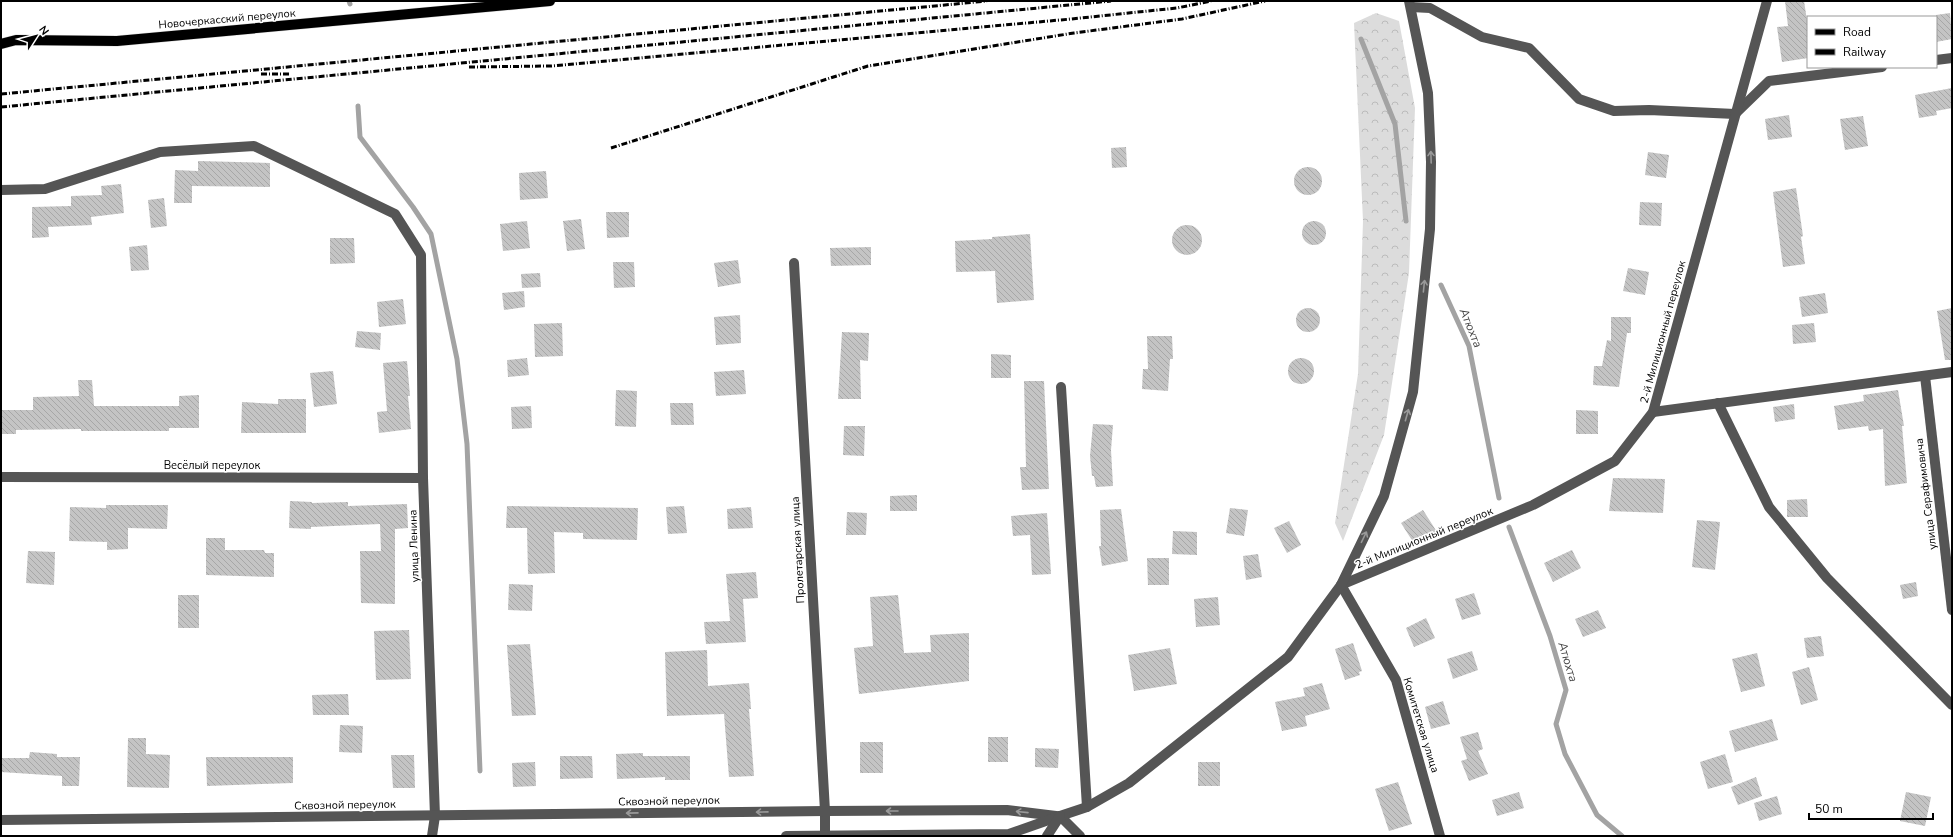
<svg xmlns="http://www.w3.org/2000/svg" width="1953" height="837" viewBox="0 0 1953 837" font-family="'Nunito Sans',sans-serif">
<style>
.forest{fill:url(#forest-crowns)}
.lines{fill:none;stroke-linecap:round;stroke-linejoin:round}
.stream{stroke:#a3a3a3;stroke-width:5}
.building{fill:url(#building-back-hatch)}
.major-casing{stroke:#dbdbdb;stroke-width:11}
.minor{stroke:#555;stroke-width:10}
.major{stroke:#000;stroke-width:10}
.rail{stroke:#000;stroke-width:3;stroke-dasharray:6 2 1 2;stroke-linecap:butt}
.oneway{stroke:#999}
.labels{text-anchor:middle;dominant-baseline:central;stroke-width:3;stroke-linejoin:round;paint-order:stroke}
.street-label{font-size:11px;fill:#000;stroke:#fff}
.water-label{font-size:12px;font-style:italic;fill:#444;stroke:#fff}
</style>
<defs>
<pattern id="forest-crowns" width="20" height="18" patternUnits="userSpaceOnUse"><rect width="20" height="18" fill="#dcdcdc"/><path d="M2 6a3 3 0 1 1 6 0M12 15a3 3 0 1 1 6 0" fill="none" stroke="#bbb"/></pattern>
<pattern id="building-back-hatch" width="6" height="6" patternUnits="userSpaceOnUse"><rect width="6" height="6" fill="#c4c4c4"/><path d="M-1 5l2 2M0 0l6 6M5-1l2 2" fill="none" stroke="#a7a7a7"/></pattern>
</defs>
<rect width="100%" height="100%" fill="#fff"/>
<!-- forest -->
<polygon class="forest" points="1376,13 1399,21 1415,108 1409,273 1384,435 1343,541 1335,523 1358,374 1363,221 1354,23"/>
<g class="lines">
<!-- stream -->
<g class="stream">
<polyline points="349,1 350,4"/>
<polyline points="1361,39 1395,124 1406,221"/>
<polyline points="358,106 360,137 413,207 431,234 457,359 467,444 480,771"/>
<polyline points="1441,285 1469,346 1499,498"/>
<polyline points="1509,527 1550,636 1566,690 1556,724 1565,754 1597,815 1622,836"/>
</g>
</g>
<!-- building -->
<g class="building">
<polygon points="1785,1 1804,1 1808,27 1808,58 1782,62 1777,27 1788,26"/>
<polygon points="1950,13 1952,39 1936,42 1936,15"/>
<polygon points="1952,88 1952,108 1936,111 1937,115 1919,118 1915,95"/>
<polygon points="1789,115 1792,137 1768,140 1765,119"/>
<polygon points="1863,116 1868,146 1845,150 1840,119"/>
<polygon points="1126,147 1127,167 1112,168 1111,148"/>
<polygon points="1648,152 1669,155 1666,178 1645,175"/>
<polygon points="198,161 270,163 270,187 192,186 192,203 174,203 175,170 198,171"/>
<circle cx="1308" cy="181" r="14"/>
<polygon points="546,171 548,198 520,200 519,173"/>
<polygon points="121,184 124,213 91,217 92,225 48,227 49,237 32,238 32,207 71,206 71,196 102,195 101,186"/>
<polygon points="1796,188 1803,236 1801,237 1805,264 1783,267 1773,192"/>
<polygon points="164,198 167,226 151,228 148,200"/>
<polygon points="1640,202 1662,203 1661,226 1639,225"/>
<polygon points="606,212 629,212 629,237 607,238"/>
<polygon points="581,219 585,249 567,251 563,221"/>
<polygon points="527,221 530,248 503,251 500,224"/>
<circle cx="1314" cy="233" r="12"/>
<circle cx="1187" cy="240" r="15"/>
<polygon points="1030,234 1034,300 997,303 995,271 956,272 955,241 992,239 992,237"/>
<polygon points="330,238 354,238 355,263 330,264"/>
<polygon points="147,245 149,270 131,271 129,247"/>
<polygon points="871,247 871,265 831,266 830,248"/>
<polygon points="738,260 741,283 718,287 714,263"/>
<polygon points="613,262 634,262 635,287 614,288"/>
<polygon points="1628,268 1649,272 1645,295 1623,291"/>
<polygon points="540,273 541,287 522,288 521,274"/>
<polygon points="524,291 525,307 504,310 502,293"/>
<polygon points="1825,293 1828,313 1802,317 1799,297"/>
<polygon points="403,299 406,324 379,327 377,302"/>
<circle cx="1308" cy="320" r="12"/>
<polygon points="1952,308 1952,360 1945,360 1937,311"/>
<polygon points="740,315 741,343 716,345 714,317"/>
<polygon points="1611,317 1631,317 1631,333 1627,333 1619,387 1593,385 1594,366 1602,366 1607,340 1611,341"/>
<polygon points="562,323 563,356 535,357 534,324"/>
<polygon points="1814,323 1816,342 1793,344 1792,325"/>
<polygon points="357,331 381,333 380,350 355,347"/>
<polygon points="842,332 869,333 868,361 860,360 861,399 838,399"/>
<polygon points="1147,336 1172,336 1173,359 1170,359 1168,391 1142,389 1143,369 1148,369"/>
<polygon points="991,354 1011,355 1011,378 991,378"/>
<circle cx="1301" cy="371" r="13"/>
<polygon points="527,358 529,375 508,377 507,360"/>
<polygon points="407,361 410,396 408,396 411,429 379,433 377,412 387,411 383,363"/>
<polygon points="744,370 746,394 716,396 714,372"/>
<polygon points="333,371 337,404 314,407 310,373"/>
<polygon points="78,380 92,380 94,406 179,406 179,396 199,395 199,428 169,428 169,431 81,431 81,429 16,430 16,434 1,434 1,410 33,410 33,397 79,396"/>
<polygon points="1024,381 1044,381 1049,489 1022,490 1020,467 1026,467"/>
<polygon points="616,390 637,391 636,427 615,426"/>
<polygon points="1898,390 1904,426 1902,426 1907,483 1885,486 1883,429 1869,431 1868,426 1838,430 1834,406 1864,401 1863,395"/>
<polygon points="278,399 306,399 306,433 241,433 242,402 278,404"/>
<polygon points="670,403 693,403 694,425 671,425"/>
<polygon points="1794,404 1795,419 1775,422 1773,407"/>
<polygon points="531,406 532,428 512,429 511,407"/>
<polygon points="1576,410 1598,411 1598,434 1576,434"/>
<polygon points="1093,424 1113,425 1111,450 1113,486 1096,487 1094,476 1092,476 1090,456"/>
<polygon points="844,426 865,426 864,456 843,455"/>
<polygon points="1613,478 1665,479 1663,513 1609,511"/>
<polygon points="917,495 917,511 890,511 890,496"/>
<polygon points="1807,499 1808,517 1787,517 1787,500"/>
<polygon points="290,501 312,502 312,503 348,502 348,506 407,504 408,528 395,529 395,604 361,603 360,551 381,551 380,524 311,527 311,529 289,528"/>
<polygon points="106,505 168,505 167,529 128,528 128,549 107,550 107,542 69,541 70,507 106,508"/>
<polygon points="507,506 638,508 637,540 583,539 583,533 554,532 555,573 528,574 527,528 506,528"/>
<polygon points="684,506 687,533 668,534 666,507"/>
<polygon points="751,507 753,528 728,529 727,509"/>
<polygon points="1230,508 1248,510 1244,536 1226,533"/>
<polygon points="1121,509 1128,561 1102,566 1099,546 1101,546 1100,510"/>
<polygon points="1423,510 1437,532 1415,545 1401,523"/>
<polygon points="847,512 867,513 866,535 846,535"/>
<polygon points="1047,513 1051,574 1032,575 1030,535 1013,536 1011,516"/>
<polygon points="1697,520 1720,522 1715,570 1692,567"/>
<polygon points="1289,521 1301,545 1287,553 1274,528"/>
<polygon points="1173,531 1197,532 1197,555 1172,554"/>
<polygon points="206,538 225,538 225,550 264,550 265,553 274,553 274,577 206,575"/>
<polygon points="1572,550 1581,568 1553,582 1544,563"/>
<polygon points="28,551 55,552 54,585 26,583"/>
<polygon points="1258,554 1262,577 1246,580 1243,556"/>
<polygon points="1147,558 1169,558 1169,585 1148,585"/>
<polygon points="756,572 758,598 743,599 746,642 706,644 704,622 730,621 726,574"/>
<polygon points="1916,582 1918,596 1903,599 1900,585"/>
<polygon points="509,584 533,585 532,611 508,610"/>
<polygon points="1474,593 1481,614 1462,620 1455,599"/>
<rect x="178" y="595" width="21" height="33"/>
<polygon points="898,595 904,653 931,652 930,635 969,633 969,681 859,694 854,648 873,646 870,597"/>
<polygon points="1218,597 1220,625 1196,627 1194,599"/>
<polygon points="1598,610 1606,628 1583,637 1575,619"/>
<polygon points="1426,618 1435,638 1414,647 1406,628"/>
<polygon points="409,630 411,679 376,680 374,631"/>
<polygon points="1821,636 1824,656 1807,658 1804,638"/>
<polygon points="1353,643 1362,671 1359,672 1360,675 1345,680 1335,649"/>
<polygon points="530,644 536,715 512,716 507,645"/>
<polygon points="1170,648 1177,684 1134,691 1128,655"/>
<polygon points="707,650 708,686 749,683 751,709 749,709 754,776 729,777 724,714 667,716 665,652"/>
<polygon points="1472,651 1478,670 1453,679 1447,659"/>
<polygon points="1757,653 1765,686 1741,692 1732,659"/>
<polygon points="1809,667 1818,700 1801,705 1792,672"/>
<polygon points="1322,683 1330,709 1305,716 1307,726 1282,731 1275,702 1305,696 1303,688"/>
<polygon points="348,694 349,715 313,715 312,695"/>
<polygon points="1443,701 1450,724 1431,729 1425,707"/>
<polygon points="1772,719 1778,740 1735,752 1729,731"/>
<polygon points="340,725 363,726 362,753 339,752"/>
<polygon points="1478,732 1483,749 1478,751 1488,774 1469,781 1461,761 1467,759 1460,737"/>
<rect x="988" y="737" width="20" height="25"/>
<polygon points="128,738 146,738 146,754 170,755 169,788 127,787"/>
<rect x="860" y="742" width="23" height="31"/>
<polygon points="1035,748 1059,749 1058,768 1035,767"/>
<polygon points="30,752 57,754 57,757 80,757 79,786 62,786 62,776 1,772 1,758 29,758"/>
<polygon points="643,753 643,756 690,756 690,780 665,780 665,777 617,779 616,754"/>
<polygon points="1725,754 1733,782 1708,789 1700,762"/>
<polygon points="391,755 414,755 415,788 393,788"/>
<polygon points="560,756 592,756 593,778 560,779"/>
<polygon points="206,757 293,757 293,783 207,786"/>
<polygon points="535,762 536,786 513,787 512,763"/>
<rect x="1198" y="762" width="22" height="24"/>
<polygon points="1756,777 1762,796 1738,805 1731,787"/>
<polygon points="1398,782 1412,824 1389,831 1375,789"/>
<polygon points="1519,792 1524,808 1497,816 1492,800"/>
<polygon points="1906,792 1931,797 1925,826 1900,821"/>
<polygon points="1777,796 1782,814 1759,821 1754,803"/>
</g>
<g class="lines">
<defs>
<polyline id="major" points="1,44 16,40 117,41 550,1"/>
</defs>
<!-- major casing -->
<use href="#major" class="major-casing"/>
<!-- minor -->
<g class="minor">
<polyline points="1411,7 1430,8 1482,37 1529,48 1579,99 1614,111 1649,110 1735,114 1769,81 1882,67"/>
<polyline points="1936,60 1952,58"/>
<polyline points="1,190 45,189 160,152 254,146 395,214 421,255 423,478 435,816 432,836"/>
<polyline points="794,263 825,811 825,836"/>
<polyline points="1925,376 1952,610"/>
<polyline points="1061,387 1087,807"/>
<polyline points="1718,403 1769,507 1827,578 1952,705"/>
<polyline points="1653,412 1952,372"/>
<polyline points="1,477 423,478"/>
<polyline points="1341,585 1533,505 1615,461 1653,412 1767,1"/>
<polyline points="1341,585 1396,680 1440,836"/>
<polyline points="1060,816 1080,836"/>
<polyline points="1,820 825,811 1007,810 1056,816"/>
<polyline points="786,836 1009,834 1060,816 1087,807 1129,783 1288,657 1341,585 1384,496 1413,392 1430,229 1431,162 1428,93 1409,1"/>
<polyline points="1047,836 1060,816"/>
</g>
<!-- major -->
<use href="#major" class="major"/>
<!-- rail -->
<g class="rail">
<polyline points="469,67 551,66 1071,19 1177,8 1211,1"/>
<polyline points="261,74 291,74"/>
<polyline points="1,94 987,1"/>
<polyline points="1,107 1111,1"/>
<polyline points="611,148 868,66 1074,33 1182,19 1265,1"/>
</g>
</g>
<!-- one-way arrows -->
<defs><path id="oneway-shaft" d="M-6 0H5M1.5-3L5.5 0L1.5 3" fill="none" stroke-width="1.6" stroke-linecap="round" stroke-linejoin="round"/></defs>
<g class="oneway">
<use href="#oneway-shaft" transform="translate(1431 157) rotate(-92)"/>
<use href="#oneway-shaft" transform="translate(1424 286) rotate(-84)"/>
<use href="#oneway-shaft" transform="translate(1407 415) rotate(-74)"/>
<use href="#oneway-shaft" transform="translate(1364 537) rotate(-64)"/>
<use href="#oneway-shaft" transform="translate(892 811) rotate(180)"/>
<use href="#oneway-shaft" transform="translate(762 812) rotate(179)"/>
<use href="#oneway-shaft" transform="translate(1022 812) rotate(-174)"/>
<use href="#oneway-shaft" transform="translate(632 813) rotate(179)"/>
</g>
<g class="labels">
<!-- street labels -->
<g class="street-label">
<text transform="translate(227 19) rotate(-5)">Новочеркасский переулок</text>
<text transform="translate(1663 332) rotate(-75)">2-й Милиционный переулок</text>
<text x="212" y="465">Весёлый переулок</text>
<text transform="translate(1926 494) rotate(-97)">улица Серафимовича</text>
<text transform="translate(1424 538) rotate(-22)">2-й Милиционный переулок</text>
<text transform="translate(414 546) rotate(-92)">улица Ленина</text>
<text transform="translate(798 550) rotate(-93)">Пролетарская улица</text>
<text transform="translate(1421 725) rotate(73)">Комитетская улица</text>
<text transform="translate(669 801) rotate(-1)">Сквозной переулок</text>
<text transform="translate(345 805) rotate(-1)">Сквозной переулок</text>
</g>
<!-- water labels -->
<g class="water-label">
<text transform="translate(1471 328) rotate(68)">Атюхта</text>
<text transform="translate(1568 662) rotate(73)">Атюхта</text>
</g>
</g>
<!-- border -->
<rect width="1953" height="837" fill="none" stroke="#000000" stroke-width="4"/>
<!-- legend -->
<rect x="1807" y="16" width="130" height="52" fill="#ffffff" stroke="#999999"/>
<rect x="1815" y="29" width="20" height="6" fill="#000000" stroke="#999999"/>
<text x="1843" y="36" font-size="12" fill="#000000">Road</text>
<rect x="1815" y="49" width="20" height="6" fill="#000000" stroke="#999999"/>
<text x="1843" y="56" font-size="12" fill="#000000">Railway</text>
<!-- north arrow -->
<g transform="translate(36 36) rotate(54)" stroke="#ffffff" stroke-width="3" paint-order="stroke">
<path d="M0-3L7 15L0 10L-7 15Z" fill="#000000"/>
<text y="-6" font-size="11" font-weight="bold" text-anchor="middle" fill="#000000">N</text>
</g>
<!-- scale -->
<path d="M1809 813v6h124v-6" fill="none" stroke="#000000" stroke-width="2"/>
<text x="1815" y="813" font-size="12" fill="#000000" stroke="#ffffff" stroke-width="3" paint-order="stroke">50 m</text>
</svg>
